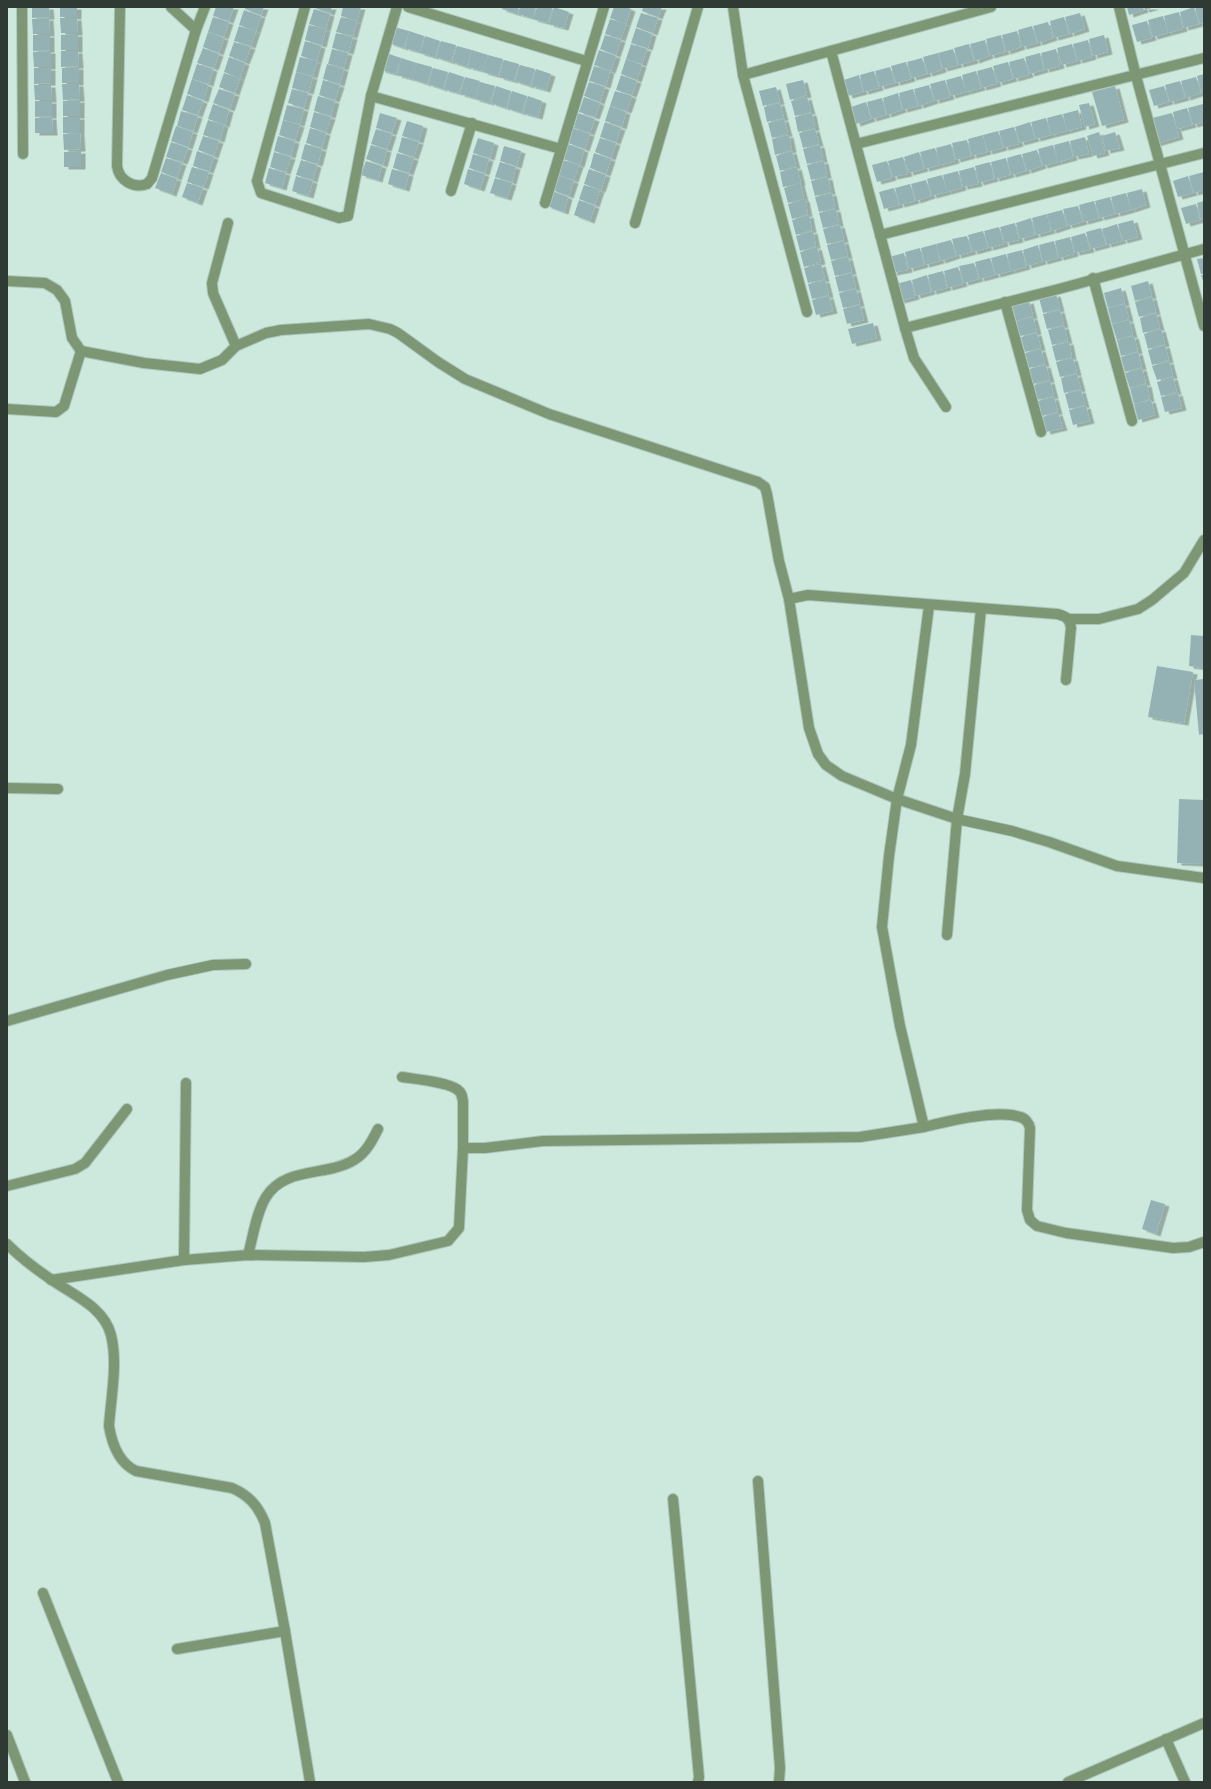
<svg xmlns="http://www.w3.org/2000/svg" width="1211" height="1789" viewBox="0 0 1211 1789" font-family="Karla,sans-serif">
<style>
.building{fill:#94b2b4;filter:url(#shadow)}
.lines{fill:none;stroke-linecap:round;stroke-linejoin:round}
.minor-casing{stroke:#adc6bc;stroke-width:12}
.minor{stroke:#7d9775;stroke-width:10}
</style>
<defs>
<filter id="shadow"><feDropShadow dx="4.5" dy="2.5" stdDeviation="0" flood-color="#0004"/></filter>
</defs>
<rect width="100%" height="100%" fill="#cde9de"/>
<!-- building -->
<g class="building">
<polygon points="32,7 49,7 50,17 32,18"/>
<rect x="60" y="7" width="17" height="10"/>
<polygon points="216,7 234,7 229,21 213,16"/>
<polygon points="245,7 264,7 261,15 245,9"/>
<polygon points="312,7 332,7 330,13"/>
<polygon points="343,7 361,7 357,21 341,16"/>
<polygon points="502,7 519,7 517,14 502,9"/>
<polygon points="520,7 536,7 533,18 518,14"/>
<polygon points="537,7 553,7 548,23 533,19"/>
<polygon points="554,7 569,12 564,28 549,24"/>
<polygon points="614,7 626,7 631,9 626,24 610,18"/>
<polygon points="643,7 662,7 658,17 642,11"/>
<polygon points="1127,7 1143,7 1144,10 1129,15"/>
<polygon points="1144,7 1155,7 1145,10"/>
<polygon points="1194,7 1199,24 1184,28 1180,12"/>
<polygon points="1195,7 1204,7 1204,23 1200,24"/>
<polygon points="314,9 330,14 326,29 309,24"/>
<polygon points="244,10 261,16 256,31 239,25"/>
<polygon points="1179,12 1183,29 1168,33 1164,16"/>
<polygon points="641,13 658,18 653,33 636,27"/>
<polygon points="1080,13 1085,29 1070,34 1065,17"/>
<polygon points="1163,16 1168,33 1153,37 1148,20"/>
<polygon points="213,17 229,22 224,37 208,32"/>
<polygon points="341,17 357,21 353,36 336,32"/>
<polygon points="1064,17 1069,34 1054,38 1050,21"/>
<polygon points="49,18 50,34 33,34 32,19"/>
<polygon points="60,18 77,18 78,33 61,33"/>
<polygon points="610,19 626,24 621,39 605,34"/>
<polygon points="1147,21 1152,38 1137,42 1132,25"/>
<polygon points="1048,22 1053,38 1038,43 1033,26"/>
<polygon points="309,25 326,29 322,45 305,40"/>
<polygon points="239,26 256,31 251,46 234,41"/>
<polygon points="1032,26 1037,43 1022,47 1018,30"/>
<polygon points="394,27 409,31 404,48 389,43"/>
<polygon points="636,28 652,34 648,48 631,43"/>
<polygon points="409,31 424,36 420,52 405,48"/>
<polygon points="1017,31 1021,47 1006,52 1002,35"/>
<polygon points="208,32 224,38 219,53 203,47"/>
<polygon points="336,33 353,37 349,52 332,48"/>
<polygon points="78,34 78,50 61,50 61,35"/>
<polygon points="33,35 50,35 50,50 33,51"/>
<polygon points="605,35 621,40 616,55 600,49"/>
<polygon points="1001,35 1005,52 990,56 986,39"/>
<polygon points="1104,35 1108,52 1093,56 1089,39"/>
<polygon points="425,36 440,41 435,57 420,53"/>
<polygon points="985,40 989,56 975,61 970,44"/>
<polygon points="1088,40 1092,57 1078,61 1073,44"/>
<polygon points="305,41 321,46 317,61 301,56"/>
<polygon points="441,41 456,45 451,62 436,57"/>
<polygon points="234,42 251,47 245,62 229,56"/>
<polygon points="631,44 647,49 642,64 626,59"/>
<polygon points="969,44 974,61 959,65 954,48"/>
<polygon points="1072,44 1077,61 1062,65 1057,48"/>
<polygon points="457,46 472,50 467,67 452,62"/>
<polygon points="203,48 219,54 214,68 197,63"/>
<polygon points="332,49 348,53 344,68 328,64"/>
<polygon points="953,49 958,65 943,69 938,53"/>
<polygon points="1056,49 1060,66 1045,70 1041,53"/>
<polygon points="472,50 488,55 483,71 468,67"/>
<polygon points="599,50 616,56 611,71 594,65"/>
<polygon points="51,51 51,67 34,67 33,52"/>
<polygon points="61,51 78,51 79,66 61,67"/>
<polygon points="386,53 401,58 396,74 381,70"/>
<polygon points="938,53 942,70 928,74 923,57"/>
<polygon points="1040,53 1044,70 1030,74 1025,57"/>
<polygon points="488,55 503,59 498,76 483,72"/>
<polygon points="229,57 245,63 240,78 224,72"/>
<polygon points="300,57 317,61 313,76 296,72"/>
<polygon points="401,58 417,63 412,79 397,75"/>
<polygon points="922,58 927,74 912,78 907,62"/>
<polygon points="1024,58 1029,75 1014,79 1009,62"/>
<polygon points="626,59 642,65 637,80 621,74"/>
<polygon points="504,60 519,64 514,81 499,77"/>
<polygon points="906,62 911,79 896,83 891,66"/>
<polygon points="1008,62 1013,79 998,83 993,66"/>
<polygon points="417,63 432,67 427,84 412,79"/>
<polygon points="197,64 213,69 209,84 192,79"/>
<polygon points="327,64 344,69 340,84 323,79"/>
<polygon points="520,65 535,69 530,86 515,81"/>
<polygon points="594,66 610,71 606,86 589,81"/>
<polygon points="79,67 79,83 62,83 62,68"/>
<polygon points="890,67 895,83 880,87 875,71"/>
<polygon points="992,67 997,84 982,88 977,71"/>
<polygon points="34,68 51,68 51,83 34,84"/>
<polygon points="433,68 448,72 443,89 428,84"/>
<polygon points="536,69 551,74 546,90 531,86"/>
<polygon points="874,71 879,88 864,92 860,75"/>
<polygon points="976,71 981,88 966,92 962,75"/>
<polygon points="296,72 313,77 309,92 292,88"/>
<polygon points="449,72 464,77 459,93 444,89"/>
<polygon points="224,73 240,78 235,93 219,87"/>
<polygon points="1204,74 1204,92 1202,93 1197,76"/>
<polygon points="621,75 637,81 632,95 616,90"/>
<polygon points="859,75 863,92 848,96 844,80"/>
<polygon points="961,76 966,92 951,96 946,80"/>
<polygon points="465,77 480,81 475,98 460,94"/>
<polygon points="1196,77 1201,93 1186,98 1181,81"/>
<polygon points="192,79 208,85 204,100 187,94"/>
<polygon points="323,80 340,85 335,100 319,95"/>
<polygon points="803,80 807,95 790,100 786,84"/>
<polygon points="945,80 950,97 935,101 930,84"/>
<polygon points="1180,81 1185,98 1170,102 1165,85"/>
<polygon points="480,82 495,86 490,103 475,99"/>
<polygon points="589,82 605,87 600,102 584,96"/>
<polygon points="62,84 79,84 80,99 63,100"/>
<polygon points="34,85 51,85 52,100 35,100"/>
<polygon points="929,85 934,101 919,106 914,89"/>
<polygon points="496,86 511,91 506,108 491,103"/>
<polygon points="1115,86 1124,120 1102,126 1092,92"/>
<polygon points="1164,86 1169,102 1154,106 1149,90"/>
<polygon points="776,87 780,102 763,106 759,91"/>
<polygon points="219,89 235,94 230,109 213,103"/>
<polygon points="292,89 308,93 304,108 288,103"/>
<polygon points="913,89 918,106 903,110 899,93"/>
<polygon points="512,91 527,96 522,113 507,108"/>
<polygon points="615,91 632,96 627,111 610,106"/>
<polygon points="898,93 902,110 887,115 883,98"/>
<polygon points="187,95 203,101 198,115 182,110"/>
<polygon points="318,96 335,101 331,116 314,111"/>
<polygon points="528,96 542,101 538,117 523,113"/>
<polygon points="584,97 600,103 595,117 579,112"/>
<polygon points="807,97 811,112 795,116 791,101"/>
<polygon points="882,98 886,115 872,119 867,102"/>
<polygon points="80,100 80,116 63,116 63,101"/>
<polygon points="35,101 52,101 52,116 35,117"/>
<polygon points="866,102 871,119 856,124 851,107"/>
<polygon points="780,103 784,118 767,122 764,107"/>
<polygon points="1089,103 1095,124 1085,127 1079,105"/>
<polygon points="213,104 229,110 225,125 208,119"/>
<polygon points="1203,104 1204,122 1193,125 1188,108"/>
<polygon points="287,105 304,109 300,124 283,120"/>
<polygon points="610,106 626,112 622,127 605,121"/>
<polygon points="1187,108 1192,125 1177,129 1173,112"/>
<polygon points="1078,110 1082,127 1067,131 1063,114"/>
<polygon points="181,111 198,116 193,131 177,126"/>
<polygon points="314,112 331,117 326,132 310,127"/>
<polygon points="380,113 397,118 392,133 376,128"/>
<polygon points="578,113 595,119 590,133 574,128"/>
<polygon points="812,113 815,128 798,132 795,117"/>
<polygon points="1172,113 1179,137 1155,144 1148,119"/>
<polygon points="1062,114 1067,131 1051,135 1047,118"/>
<polygon points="52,117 53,133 35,133 35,118"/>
<rect x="63" y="117" width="17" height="16"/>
<polygon points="1046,118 1051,135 1036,139 1031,122"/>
<polygon points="784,119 788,134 772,138 768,123"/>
<polygon points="208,120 224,125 220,140 203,135"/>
<polygon points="283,120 300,125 295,140 279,135"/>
<polygon points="407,121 423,126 419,141 402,136"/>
<polygon points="605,122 621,128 616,142 600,137"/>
<polygon points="1030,122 1035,139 1020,143 1015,127"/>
<polygon points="176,126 193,132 188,147 171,141"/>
<polygon points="1014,127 1019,144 1004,148 999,131"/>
<polygon points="310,128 326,133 322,148 306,143"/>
<polygon points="573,128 590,134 585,149 568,143"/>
<polygon points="376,129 392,134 387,149 371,144"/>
<polygon points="815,129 819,144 803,148 799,133"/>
<polygon points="998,131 1003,148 988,152 983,135"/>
<polygon points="1099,132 1105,153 1093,156 1087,136"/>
<polygon points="1115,132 1120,148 1106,151 1102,136"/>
<polygon points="80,133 81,149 64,150 63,134"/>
<polygon points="789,135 792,150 775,155 772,139"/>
<polygon points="983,135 987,152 972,156 968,139"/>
<polygon points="203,136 219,141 214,156 198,150"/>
<polygon points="278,136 295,141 291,156 274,151"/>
<polygon points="402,137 419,142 414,157 398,152"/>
<polygon points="1085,137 1089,154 1074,157 1070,141"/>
<polygon points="478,138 494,143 490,158 473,153"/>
<polygon points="600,138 616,143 611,158 595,152"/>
<polygon points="967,140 971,156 956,160 952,143"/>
<polygon points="1069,141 1073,158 1058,162 1054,145"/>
<polygon points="171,142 188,148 183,162 166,157"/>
<polygon points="305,144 322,149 318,164 301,159"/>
<polygon points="568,144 584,150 580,165 563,159"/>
<polygon points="951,144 955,161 940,165 936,148"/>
<polygon points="371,145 387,150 383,165 366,159"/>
<polygon points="820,145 823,160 807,164 803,149"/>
<polygon points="1053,145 1058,162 1043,166 1038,149"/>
<polygon points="504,146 521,151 517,166 500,161"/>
<polygon points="935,148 940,165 925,169 920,152"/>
<polygon points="1037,150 1042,166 1027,171 1022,154"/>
<polygon points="81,151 81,167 64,167 64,152"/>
<polygon points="197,151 214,157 209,171 193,166"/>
<polygon points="792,151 796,166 780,171 776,156"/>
<polygon points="274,152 291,157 286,172 270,167"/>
<polygon points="919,152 924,169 909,173 904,157"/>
<polygon points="397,153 414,158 409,173 393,168"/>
<polygon points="594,153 611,159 606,174 590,168"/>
<polygon points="473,154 489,159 485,173 469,168"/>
<polygon points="1021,154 1026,171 1011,175 1007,158"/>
<polygon points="903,157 908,174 893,177 888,161"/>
<polygon points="166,158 182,163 177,178 161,172"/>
<polygon points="1006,158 1010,175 995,179 991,162"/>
<polygon points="301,160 317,165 313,180 296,175"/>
<polygon points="563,160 579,165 574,180 558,175"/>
<polygon points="366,161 382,166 378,180 361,175"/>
<polygon points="824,161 827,176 811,180 807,165"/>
<polygon points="887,161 892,178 877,182 872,165"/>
<polygon points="500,162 516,167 512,182 495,177"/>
<polygon points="990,162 994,179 979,183 975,166"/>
<polygon points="192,167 209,172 204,187 187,182"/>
<polygon points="797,167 801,183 783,187 780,172"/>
<polygon points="974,167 978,184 963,187 959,171"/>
<polygon points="269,168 286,173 282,188 265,183"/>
<polygon points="392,169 409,174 405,189 388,184"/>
<polygon points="468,169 485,174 480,189 464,184"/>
<polygon points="589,169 606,175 601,190 584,184"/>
<polygon points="958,171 962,188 947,192 943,175"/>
<polygon points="1204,172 1204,190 1194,193 1189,176"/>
<polygon points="161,173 177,179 172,194 155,188"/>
<polygon points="558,175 574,181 569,196 552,190"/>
<polygon points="942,175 947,192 932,196 927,179"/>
<polygon points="296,176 313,181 309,196 292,191"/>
<polygon points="1188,176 1193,193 1178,197 1173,181"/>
<polygon points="828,177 831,192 815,196 811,181"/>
<polygon points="495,178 512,183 507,198 490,193"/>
<polygon points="926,180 931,196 916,201 911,184"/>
<polygon points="187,183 203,188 198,203 182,197"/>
<polygon points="800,183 804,199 788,203 784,188"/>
<polygon points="910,184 915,201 900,205 895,188"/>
<polygon points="584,185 600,190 595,205 579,199"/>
<polygon points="894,188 899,205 884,209 879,192"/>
<polygon points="1142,189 1146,205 1131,210 1127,193"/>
<polygon points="552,191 568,197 564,212 547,206"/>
<polygon points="832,193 835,208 819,212 815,197"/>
<polygon points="1126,193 1131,210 1116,214 1111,197"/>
<polygon points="1110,197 1115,214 1100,218 1095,201"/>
<polygon points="805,199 808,214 792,219 788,204"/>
<polygon points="579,200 595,206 590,221 574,215"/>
<polygon points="1094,201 1099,218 1084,222 1079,205"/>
<polygon points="1204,201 1204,219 1201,220 1197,203"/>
<polygon points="1196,204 1200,220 1186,224 1181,208"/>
<polygon points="1078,206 1083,222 1068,226 1063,209"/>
<polygon points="836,209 839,224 823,228 819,213"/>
<polygon points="1062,210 1067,226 1052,231 1047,214"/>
<polygon points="1047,214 1051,231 1036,235 1032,218"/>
<polygon points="809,215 812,230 796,235 792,220"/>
<polygon points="1031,218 1035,235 1020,239 1016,223"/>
<polygon points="1133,220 1138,237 1123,241 1118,224"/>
<polygon points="1015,223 1019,240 1005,243 1000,227"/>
<polygon points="1117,224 1122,241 1107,245 1102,229"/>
<polygon points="840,225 844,240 827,244 823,229"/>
<polygon points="999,227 1004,244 989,248 984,231"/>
<polygon points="1101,228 1106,245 1091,249 1086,232"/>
<polygon points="813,231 816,246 800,251 796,236"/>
<polygon points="983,231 988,248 973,252 968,235"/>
<polygon points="1085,233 1090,250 1075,253 1071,237"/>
<polygon points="967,236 972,252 957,256 952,239"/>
<polygon points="1070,237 1074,254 1059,258 1055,241"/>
<polygon points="951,240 956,256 941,261 936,244"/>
<polygon points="844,241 848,256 831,260 827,245"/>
<polygon points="1054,241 1058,258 1043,262 1039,245"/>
<polygon points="936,244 940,261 925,265 921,248"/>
<polygon points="1038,245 1042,262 1027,266 1023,250"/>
<polygon points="817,247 821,262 804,267 800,252"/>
<polygon points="920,248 924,265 909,269 905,252"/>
<polygon points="1022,250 1026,267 1011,271 1007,254"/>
<polygon points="904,253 908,270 893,273 889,257"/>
<polygon points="1006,254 1011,271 996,275 991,258"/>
<polygon points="848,257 852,272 835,276 831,261"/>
<polygon points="990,258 995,275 980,279 975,262"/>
<polygon points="1204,258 1204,274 1201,274 1197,259"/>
<polygon points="974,263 979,279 964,283 959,266"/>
<polygon points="821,264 825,279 808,283 804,268"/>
<polygon points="958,267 963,284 948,288 944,271"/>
<polygon points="943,271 947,288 932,292 928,275"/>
<polygon points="852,273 856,288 839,292 835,277"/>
<polygon points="927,275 931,292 916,296 912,280"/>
<polygon points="1201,275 1204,275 1204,284"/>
<polygon points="825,280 829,295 812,299 808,284"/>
<polygon points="911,280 915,297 900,301 896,284"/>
<polygon points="1148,281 1152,296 1135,301 1131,286"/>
<polygon points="1121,288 1125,303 1108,308 1104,293"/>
<polygon points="856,289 860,304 843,308 839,293"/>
<polygon points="1056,294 1060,309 1043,313 1039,298"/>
<polygon points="829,296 833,311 816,315 812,300"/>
<polygon points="1152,297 1156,312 1139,317 1135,302"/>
<polygon points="1029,301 1033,316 1016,321 1012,305"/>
<polygon points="1125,304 1129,319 1112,324 1108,308"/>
<polygon points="860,305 864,320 847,324 843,309"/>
<polygon points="1060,310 1064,325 1047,329 1043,314"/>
<polygon points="1156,313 1160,328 1143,333 1140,318"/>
<polygon points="1033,317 1037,332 1020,336 1016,321"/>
<polygon points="1129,320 1133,335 1117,340 1112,324"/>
<polygon points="873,323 877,338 852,344 848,329"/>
<polygon points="1064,326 1068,341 1052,345 1048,330"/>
<polygon points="1161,329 1165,344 1148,349 1144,334"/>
<polygon points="1037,333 1041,348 1025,352 1021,337"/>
<polygon points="1134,336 1138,351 1121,356 1117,340"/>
<polygon points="1069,342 1072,357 1056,361 1052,346"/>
<polygon points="1165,345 1169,360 1152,365 1148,350"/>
<polygon points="1041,349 1045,364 1029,368 1025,353"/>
<polygon points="1138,352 1142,367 1125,372 1121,357"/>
<polygon points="1073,358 1077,373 1060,377 1056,362"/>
<polygon points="1169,361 1173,376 1157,380 1152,366"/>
<polygon points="1046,365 1050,380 1033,384 1029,369"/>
<polygon points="1142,368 1146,383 1130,388 1125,373"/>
<polygon points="1077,374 1081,389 1064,393 1061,378"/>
<polygon points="1173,377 1177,392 1161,396 1157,382"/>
<polygon points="1050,381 1054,396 1037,400 1034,385"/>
<polygon points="1147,384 1150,399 1134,404 1130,388"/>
<polygon points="1081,390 1085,405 1069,409 1065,394"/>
<polygon points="1178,393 1182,408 1165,412 1161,397"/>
<polygon points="1054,397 1058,412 1042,416 1038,401"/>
<polygon points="1151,400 1155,415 1138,420 1134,404"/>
<polygon points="1086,406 1090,421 1073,425 1069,410"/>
<polygon points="1058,413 1063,428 1046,432 1042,417"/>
<polygon points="1191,635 1204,636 1204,668 1189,666"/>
<polygon points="1157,666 1193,672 1184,723 1148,717"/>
<polygon points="1204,679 1204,734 1199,735 1194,680"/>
<polygon points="1179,799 1204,800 1204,864 1177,863"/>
<polygon points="1151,1200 1165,1204 1156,1234 1142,1229"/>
</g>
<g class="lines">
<defs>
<g id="minor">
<polyline points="22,7 23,154"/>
<path d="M120,7L117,166C119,180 133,189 147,184L152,178L196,30L205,7"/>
<polyline points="171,7 196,30"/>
<polyline points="305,7 257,181 261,193 339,218 348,216 371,96"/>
<polyline points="397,7 371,96 561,149"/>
<polyline points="408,7 586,61"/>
<polyline points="733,7 743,75 807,312"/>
<polyline points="1119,7 1136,76 1204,326"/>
<polyline points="831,51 905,328 1059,289 1204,249"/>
<polyline points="743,75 991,7"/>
<polyline points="856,144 1204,58"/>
<polyline points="451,191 472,123"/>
<polyline points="545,203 604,7"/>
<polyline points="228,223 212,283 213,293 236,346"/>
<polyline points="635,223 698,7"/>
<polyline points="880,235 1204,153"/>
<polyline points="1093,278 1132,421"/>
<path d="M7,281L45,283L57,290L65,301L72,338L81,351L144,363L200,369L222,360L236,346L266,333L281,330L369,324L390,329L398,333L438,362L465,379L549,414L758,482L765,487L767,494L779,561L789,599L808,595L1057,614C1066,616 1070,619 1071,628L1066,680"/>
<polyline points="1005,302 1041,432"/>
<polyline points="905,328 914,358 946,407"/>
<polyline points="7,409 56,412 64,406 81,351"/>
<polyline points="789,599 809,728 818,754 826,765 842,776 897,799 957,819 1012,831 1049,842 1117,866 1204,878"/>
<path d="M929,606L911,745L897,799L889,856L882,927L900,1026L924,1127C948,1121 997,1109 1020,1117C1025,1118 1029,1123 1030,1128L1027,1210L1030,1220L1037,1226L1066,1233L1173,1248L1189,1247L1204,1242"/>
<polyline points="1068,619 1099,619 1138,609 1152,600 1184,573 1204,540"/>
<polyline points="7,788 58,789"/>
<polyline points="947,935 957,819 965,774 981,609"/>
<polyline points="7,1021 167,975 213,965 246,964"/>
<path d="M402,1077C415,1079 448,1082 458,1090C462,1093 462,1096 463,1101V1148"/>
<polyline points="7,1186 75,1169 85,1163 127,1109"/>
<path d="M7,1244C20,1257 37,1270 52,1280C73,1295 104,1307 111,1335C118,1363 111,1397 109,1426C112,1444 119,1463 136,1471L232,1488C248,1495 258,1505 265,1523L285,1631L310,1782"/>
<path d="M248,1255C253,1237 256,1213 266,1197C285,1166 326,1177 354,1160C366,1153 372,1141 378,1129"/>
<polyline points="184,1260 186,1083"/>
<polyline points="51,1280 184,1260 248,1255 364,1257 389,1255 448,1241 459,1228 463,1148 485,1148 543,1141 860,1137 924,1127"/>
<polyline points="758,1481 780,1768 779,1782"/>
<polyline points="673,1499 699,1777 698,1782"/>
<polyline points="43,1593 118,1782"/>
<polyline points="177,1649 285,1631"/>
<polyline points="7,1735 25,1782"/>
<polyline points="1166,1739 1185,1782"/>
<polyline points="1068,1782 1204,1723"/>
</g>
</defs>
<!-- minor casing -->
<use href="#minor" class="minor-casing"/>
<!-- minor -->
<use href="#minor" class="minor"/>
</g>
<!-- border -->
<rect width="1211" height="1789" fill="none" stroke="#2f3a35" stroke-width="16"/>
</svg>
